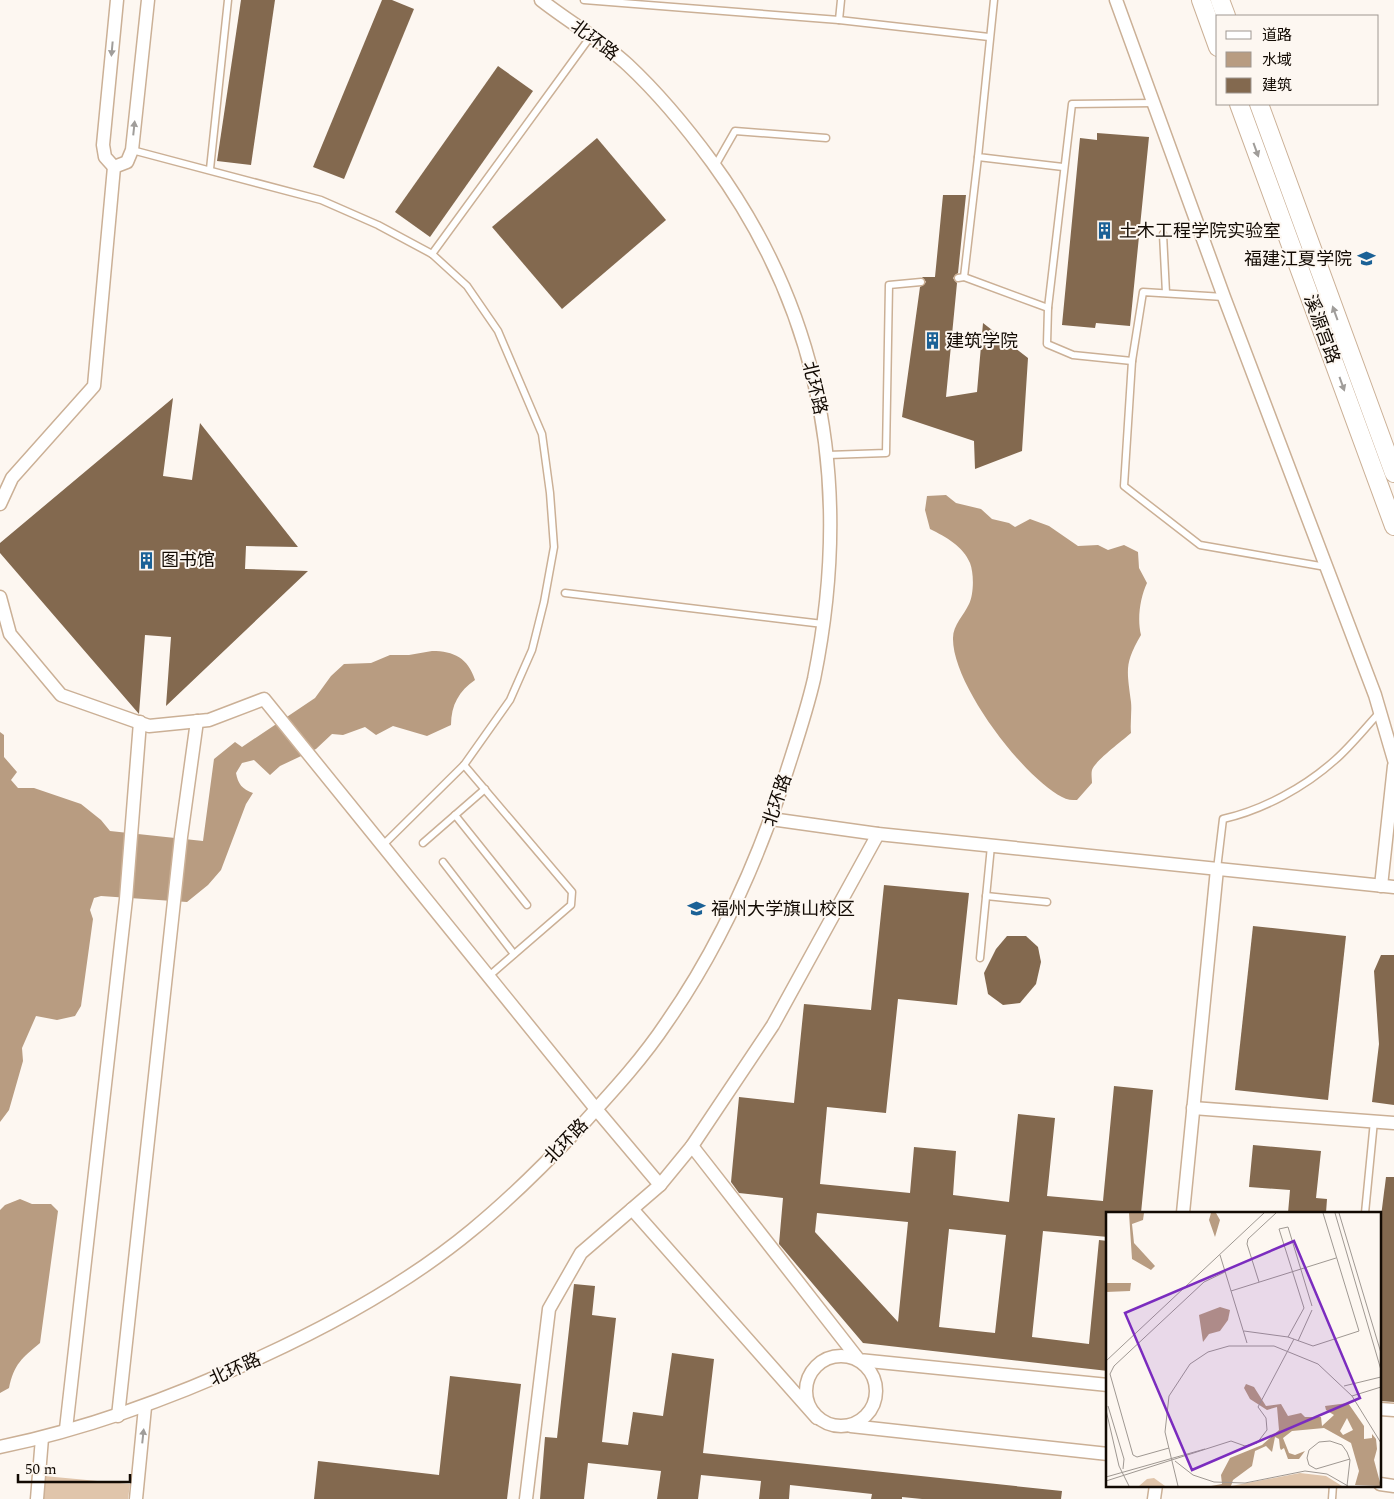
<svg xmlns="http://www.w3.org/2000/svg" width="1394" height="1499" viewBox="0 0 1394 1499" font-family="Spectral,'Noto Sans SC',serif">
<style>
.green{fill:#e0c5ab}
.water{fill:#b89c81}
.building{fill:#83694f;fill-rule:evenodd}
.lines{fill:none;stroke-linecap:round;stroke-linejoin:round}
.lane-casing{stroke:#cbb096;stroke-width:9}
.street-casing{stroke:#cbb096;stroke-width:15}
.secondary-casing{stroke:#cbb096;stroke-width:20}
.lane{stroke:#fff;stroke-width:6}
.street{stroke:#fff;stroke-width:12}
.secondary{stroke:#fff;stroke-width:18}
.oneway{fill:#a09d9a}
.labels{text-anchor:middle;stroke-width:4;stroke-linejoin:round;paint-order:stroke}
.street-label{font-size:18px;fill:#120a03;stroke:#fdf7f1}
.poi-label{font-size:18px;fill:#120a03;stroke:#fdf7f1;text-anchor:start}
.inset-road{fill:none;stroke:#9f9892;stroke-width:1}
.view{fill:#7b2cbf;fill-opacity:0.15;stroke:#7b2cbf;stroke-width:2.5}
.inset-edge{fill:none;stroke:#120a03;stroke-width:2.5}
</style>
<rect width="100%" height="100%" fill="#fdf7f1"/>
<polygon class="green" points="44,1476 130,1484 128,1499 42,1499"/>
<g class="water">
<path d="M 946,495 L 956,503 L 981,509 L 992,519 L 1009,523 L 1015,527 L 1030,519 L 1049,526 L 1078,546 L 1098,545 L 1108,550 L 1124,545 L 1138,552 L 1139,568 L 1147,583 C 1140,598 1137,619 1141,635 C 1124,664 1127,670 1131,702 C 1132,712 1130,723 1131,733 C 1122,741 1095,761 1092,770 C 1091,774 1092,779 1092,783 L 1077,800 C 1072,800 1067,800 1062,797 C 1023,777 952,684 953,638 C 953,625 964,615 969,604 C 974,594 974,573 970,563 C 963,546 946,537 930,529 L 925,510 L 927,496 Z"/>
<path d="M 432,651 C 454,651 468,658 475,680 C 459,691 451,705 451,725 L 427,736 L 393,726 L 376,735 L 365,727 L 343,735 L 332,734 L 316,749 L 280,766 L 270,775 L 254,760 L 242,763 L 236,773 C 238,784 242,789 253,793 L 246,804 L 221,870 L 208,885 L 187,902 L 101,896 L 94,898 L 90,910 L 93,919 L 81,1006 L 75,1016 L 57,1020 L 36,1016 L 22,1048 L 23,1061 L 9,1110 L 0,1122 L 0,732 L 4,735 L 4,757 L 17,772 L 11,780 L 18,788 L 34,788 L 81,804 L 101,820 L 110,831 L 203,841 L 214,759 L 235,742 L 242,747 L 315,698 L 331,676 L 344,664 L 371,663 L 390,655 L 409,655 Z"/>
<path d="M 20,1199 L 32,1204 L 51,1204 L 58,1211 L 40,1343 C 22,1358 14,1364 9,1388 L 0,1393 L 0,1210 L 5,1205 Z"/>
</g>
<g class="building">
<polygon points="241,0 275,0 251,165 217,161"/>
<polygon points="382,0 392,0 414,9 344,179 313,167"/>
<polygon points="498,66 533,91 430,237 395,212"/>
<polygon points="1097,133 1149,137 1130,326 1096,323 1095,328 1062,325 1080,138 1097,140"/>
<polygon points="597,138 666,220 562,309 492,227"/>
<polygon points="943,195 966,195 958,273 953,278 957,283 946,397 977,392 983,323 1028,358 1022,451 975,469 974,441 902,417 920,287 926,282 922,277 935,277"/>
<polygon points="173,398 163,476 192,480 200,423 298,547 246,546 245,569 308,571 166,706 171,637 145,635 139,714 0,553 0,543"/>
<path d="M 884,885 L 969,893 L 957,1005 L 898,999 L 886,1113 L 827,1107 L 820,1184 L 910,1193 L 914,1147 L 956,1151 L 953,1195 L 1009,1202 L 1018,1114 L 1055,1118 L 1047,1196 L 1103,1201 L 1114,1086 L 1153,1090 L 1141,1213 L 1108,1213 L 1108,1237 L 1043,1231 L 1032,1337 L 1089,1344 L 1099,1240 L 1108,1241 L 1108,1371 L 863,1343 L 779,1244 L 783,1198 L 739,1193 L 731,1182 L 739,1097 L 794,1103 L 804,1004 L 871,1010 ZM 817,1213 L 908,1222 L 898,1322 L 815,1232 ZM 949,1229 L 1006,1235 L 995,1333 L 939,1327 Z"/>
<polygon points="1253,926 1346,936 1328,1100 1235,1090"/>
<polygon points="1007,936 1026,936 1038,947 1041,962 1036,984 1020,1003 1003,1005 988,994 984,973 996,949"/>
<polygon points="1381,955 1394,955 1394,1105 1372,1102 1379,1044 1374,971"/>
<polygon points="1253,1145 1321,1151 1316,1198 1327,1199 1326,1213 1288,1213 1290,1190 1249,1187"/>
<polygon points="1386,1177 1394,1177 1394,1402 1380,1401 1380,1224"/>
<polygon points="574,1284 595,1286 592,1315 616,1318 602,1442 628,1445 633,1412 663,1416 672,1353 714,1359 703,1453 1062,1491 1061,1499 922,1499 902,1497 902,1499 871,1499 872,1494 790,1485 789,1499 759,1499 761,1481 701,1475 698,1499 657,1499 661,1471 588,1463 584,1499 540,1499 545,1437 557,1438"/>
<polygon points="450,1376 521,1384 507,1499 314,1499 318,1461 439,1475"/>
</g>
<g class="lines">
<defs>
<g id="lane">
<polyline points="584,0 839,20 989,37"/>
<polyline points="994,0 978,157 1063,167"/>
<polyline points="839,20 841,0"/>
<polyline points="1154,103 1072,104 1048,308 1047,344 1073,355 1132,361 1143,292 1224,297"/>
<polyline points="132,150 321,200 378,225 432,254 467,286 498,331 542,434 550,493 554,547 544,602 532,650 510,700 464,765 383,845"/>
<polyline points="715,166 735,131 826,138"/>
<polyline points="210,169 228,0"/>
<polyline points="1163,234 1166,293"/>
<polyline points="432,254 591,36"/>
<polyline points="964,277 1048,308"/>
<polyline points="958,278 964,277 978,157"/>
<polyline points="1132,361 1124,486 1200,545 1326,567"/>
<polyline points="828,455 886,453 889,285 921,282"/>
<polyline points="565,593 823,624"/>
<polyline points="464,765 572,892 571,905 489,976"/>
<polyline points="455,815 527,905"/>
<polyline points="423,843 485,789"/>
<polyline points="443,862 514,954"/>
<path d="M 1217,869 L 1223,819 C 1263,810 1305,787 1335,760 C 1351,746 1365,728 1380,712"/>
<polyline points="986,896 1047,902"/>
<polyline points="980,958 991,846"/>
<polyline points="1365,1213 1374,1121"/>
<polyline points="1332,1499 1333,1485"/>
</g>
<g id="street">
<polyline points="1116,0 1224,297 1375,695 1394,760"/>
<polyline points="114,167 127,162 132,150 148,0"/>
<polyline points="114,167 105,157 103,145 117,0"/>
<polyline points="0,504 12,478 94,386 114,167"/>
<polyline points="0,597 10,634 61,695 149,726 209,720 264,699 596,1109 660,1185"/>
<polyline points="771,819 878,834 1394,887"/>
<polyline points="1381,886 1394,766"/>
<polyline points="1193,1108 1394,1123"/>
<polyline points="692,1146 859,1360 1108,1385"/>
<polyline points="632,1209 817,1418"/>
<polyline points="1183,1213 1217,869"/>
<circle cx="841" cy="1391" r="35"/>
<polyline points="1380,1409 1394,1410"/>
<polyline points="118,1416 181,837 197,721"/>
<polyline points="851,1426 1108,1454"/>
<polyline points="66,1429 126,899 140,722"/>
<path d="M 0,1447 C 91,1428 177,1396 261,1357 C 335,1323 408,1283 472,1230 C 510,1199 545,1164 579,1128 C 610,1094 641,1061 667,1022 C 718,949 755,867 783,783 C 794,748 806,714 814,679 C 852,492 826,318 712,162 C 687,128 659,94 628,65 C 601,40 569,22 541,0"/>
<polyline points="1380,1484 1394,1486"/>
<polyline points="37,1499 42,1438"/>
<polyline points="136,1499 145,1407"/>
<polyline points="526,1499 549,1309 581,1253 660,1185 692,1146 773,1025 878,834"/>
<polyline points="1154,1499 1156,1485"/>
</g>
<g id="secondary">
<polyline points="1201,0 1218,47"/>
<polyline points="1220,0 1226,16"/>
<polyline points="1239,104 1394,526"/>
<polyline points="1259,104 1394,473"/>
</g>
</defs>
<use href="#lane" class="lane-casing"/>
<use href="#street" class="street-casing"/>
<use href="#secondary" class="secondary-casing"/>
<use href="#lane" class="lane"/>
<use href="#street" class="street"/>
<use href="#secondary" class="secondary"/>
</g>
<defs><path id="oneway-solid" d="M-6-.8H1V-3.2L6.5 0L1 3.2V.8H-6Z" transform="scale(1.25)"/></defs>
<g class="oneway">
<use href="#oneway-solid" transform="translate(112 49) rotate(95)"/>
<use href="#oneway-solid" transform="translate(134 128) rotate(-84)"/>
<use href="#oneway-solid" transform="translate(1256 150) rotate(70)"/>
<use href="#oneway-solid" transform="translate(1335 313) rotate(-110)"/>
<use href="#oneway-solid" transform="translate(1342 384) rotate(70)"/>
<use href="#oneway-solid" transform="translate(143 1436) rotate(-84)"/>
</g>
<defs>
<symbol id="building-bare" viewBox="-9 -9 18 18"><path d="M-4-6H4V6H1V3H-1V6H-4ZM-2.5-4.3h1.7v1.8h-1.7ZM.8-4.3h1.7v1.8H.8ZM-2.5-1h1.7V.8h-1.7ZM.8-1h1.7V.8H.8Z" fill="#1b6196" stroke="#fdf7f1" stroke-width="2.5" paint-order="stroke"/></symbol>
<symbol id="university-bare" viewBox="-9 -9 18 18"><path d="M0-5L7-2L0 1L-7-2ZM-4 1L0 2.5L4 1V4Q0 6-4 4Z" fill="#1b6196" stroke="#fdf7f1" stroke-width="2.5" paint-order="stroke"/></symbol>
</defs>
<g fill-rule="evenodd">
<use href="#building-bare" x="1092" y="218" width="25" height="25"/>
<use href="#university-bare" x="1354" y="246" width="25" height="25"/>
<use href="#building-bare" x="920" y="328" width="25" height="25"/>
<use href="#building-bare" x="134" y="548" width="25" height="25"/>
<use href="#university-bare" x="684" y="896" width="25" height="25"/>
</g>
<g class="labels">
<g class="street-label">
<text transform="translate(595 40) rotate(37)" y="6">北环路</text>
<text transform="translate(1322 329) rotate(70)" y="6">溪源宫路</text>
<text transform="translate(815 388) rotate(77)" y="6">北环路</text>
<text transform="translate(777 800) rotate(-71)" y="6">北环路</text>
<text transform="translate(566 1141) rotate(-46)" y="6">北环路</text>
<text transform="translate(235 1369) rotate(-24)" y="6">北环路</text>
</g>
<g class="poi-label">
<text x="1119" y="237">土木工程学院实验室</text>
<text x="1352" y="265" text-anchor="end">福建江夏学院</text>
<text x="946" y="347">建筑学院</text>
<text x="161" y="566">图书馆</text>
<text x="711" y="915">福州大学旗山校区</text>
</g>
</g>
<g transform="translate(1106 1212)">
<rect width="275" height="275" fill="#fdf7f1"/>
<path d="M 194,261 L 220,264 L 236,274 L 125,274 ZM 48,266 L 59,274 L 33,274 L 41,267 Z" fill="#e0c5ab"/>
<path d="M 23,1 L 38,1 L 37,8 L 26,12 L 28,31 L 49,54 L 45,58 L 26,47 ZM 105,1 L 110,1 L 114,8 L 109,25 L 103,8 ZM 0,71 L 25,71 L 24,79 L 0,80 ZM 114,95 L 124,98 L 122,108 L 114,119 L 103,122 L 97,130 L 93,103 ZM 140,172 L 148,175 L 160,194 L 175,192 L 182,204 L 195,201 L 199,205 L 215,205 L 216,214 L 228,203 L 220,198 L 219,194 L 242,191 L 258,214 L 258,227 L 266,226 L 266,222 L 270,227 L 271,237 L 268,248 L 275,274 L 249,273 L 253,259 L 245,231 L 218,216 L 186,219 L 177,226 L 183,241 L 189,243 L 199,239 L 193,247 L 182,247 L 178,236 L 175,238 L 174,236 L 173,227 L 169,225 L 166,240 L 160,234 L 149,239 L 146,254 L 127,268 L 125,274 L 105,274 L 116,272 L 115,263 L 124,246 L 156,233 L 173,218 L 171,195 L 161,198 L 144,187 L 138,176 ZM 241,206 L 247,218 L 237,223 L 234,219 Z" fill="#b89c81" fill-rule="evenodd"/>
<path class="inset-road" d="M 229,1 L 275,158M 233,1 L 275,141M 114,43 L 141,131M 153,70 L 141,32 L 142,27 L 170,1M 125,79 L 230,46M 138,119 L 182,125 L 207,134 L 253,119 L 217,1M 182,125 L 198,96 L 173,17 L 182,15 L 206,94M 192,129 L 206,98M 0,149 L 158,1M 238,174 L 275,165M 246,184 L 275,175M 2,194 L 18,247 L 17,257M 0,198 L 13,254 L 23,274M 63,236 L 31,245 L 27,243 L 4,162 L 8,154 L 98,70 L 119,60M 69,249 L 87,263 L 108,270 L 139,271 L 199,259 L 221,262 L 242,274M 0,265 L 99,237M 0,269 L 125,229 L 139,234 L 151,231 L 161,218 L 160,206 L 152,195 L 188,127M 72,274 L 59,220 L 63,184 L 84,152 L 102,140 L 123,134 L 168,134 L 212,152 L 246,184 L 275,231M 241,274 L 244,248 L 241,240 L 236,233 L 224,229 L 213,230 L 203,238 L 201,246 L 203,253 L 210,257 L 244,247"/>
<path class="view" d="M 188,29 L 254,186 L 86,258 L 19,101 Z"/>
<rect width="275" height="275" class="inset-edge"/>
</g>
<rect x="1216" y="15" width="162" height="90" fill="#fdf7f1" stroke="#9f9892"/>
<rect x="1226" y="31" width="25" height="8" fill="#ffffff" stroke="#9f9892"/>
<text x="1262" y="40" font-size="15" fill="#120a03">道路</text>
<rect x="1226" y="52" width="25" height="15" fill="#b89c81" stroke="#9f9892"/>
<text x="1262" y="65" font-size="15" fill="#120a03">水域</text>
<rect x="1226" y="78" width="25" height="15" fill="#83694f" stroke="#9f9892"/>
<text x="1262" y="90" font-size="15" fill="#120a03">建筑</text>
<path d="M18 1474v8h112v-8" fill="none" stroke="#120a03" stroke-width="2.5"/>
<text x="25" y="1474" font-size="15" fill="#120a03" stroke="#fdf7f1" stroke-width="4" paint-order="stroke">50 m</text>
</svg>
